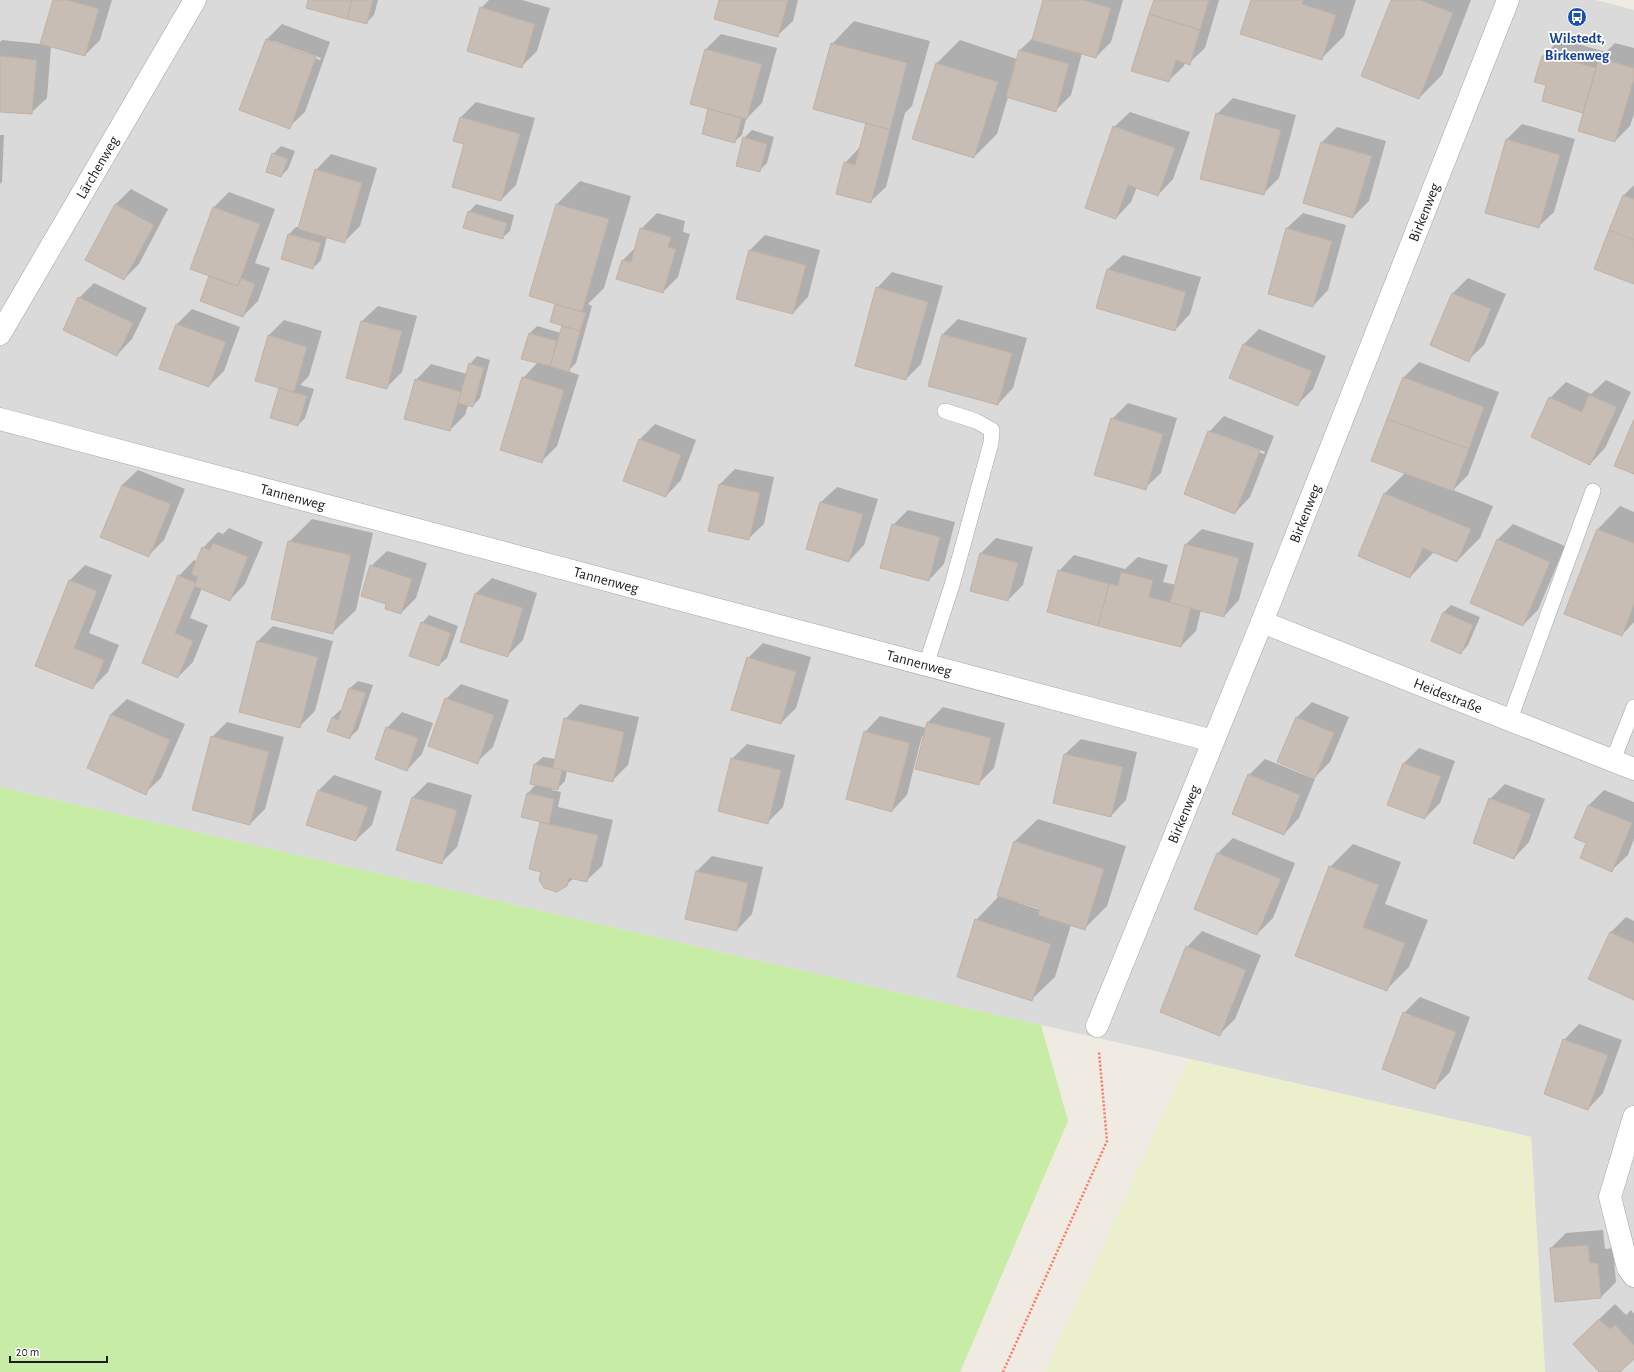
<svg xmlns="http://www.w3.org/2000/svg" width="1634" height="1372" viewBox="0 0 1634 1372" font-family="'Alegreya Sans',sans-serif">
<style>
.residential{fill:#dbdada}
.farmland{fill:#ecefcc}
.grass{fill:#c7eca5}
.shadow{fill:#0003;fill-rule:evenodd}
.building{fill:#c7bdb5;stroke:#c1b1a4}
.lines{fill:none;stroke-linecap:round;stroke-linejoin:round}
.lane-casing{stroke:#a4a4a4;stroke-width:16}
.street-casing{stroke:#a4a4a4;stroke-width:23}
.path{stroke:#ff7563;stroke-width:2.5;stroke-dasharray:2 2;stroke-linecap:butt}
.lane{stroke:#fff;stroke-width:15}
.street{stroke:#fff;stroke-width:22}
.labels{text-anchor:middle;stroke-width:3.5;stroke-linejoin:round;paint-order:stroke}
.transit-label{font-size:15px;font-weight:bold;fill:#164399;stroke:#fff}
.street-label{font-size:15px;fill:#1d1d1d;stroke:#fff}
</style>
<rect width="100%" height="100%" fill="#efebe2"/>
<polygon class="residential" points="0,0 1596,0 1634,10 1634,1372 1545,1372 1531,1137 0,787"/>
<polygon class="farmland" points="1189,1059 1531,1137 1545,1372 1045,1372"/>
<polygon class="grass" points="0,787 1041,1025 1068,1121 960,1372 0,1372"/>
<g class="shadow">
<polygon points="54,0 112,0 100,40 85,55 51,46 47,98 31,113 0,111 0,42 2,40 41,44"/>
<polygon points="309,0 378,0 374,15 367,22"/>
<polygon points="489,0 522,0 550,8 537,51 522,66 481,8"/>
<polygon points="720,0 798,0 793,21 777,36"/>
<polygon points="1044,0 1123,0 1111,42 1096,57 1082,53 1071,95 1055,111 1008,97 997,134 974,157 914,138 937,63 960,40 1017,59 1020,50 1035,36"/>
<polygon points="1155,0 1219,0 1205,48 1189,63 1185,62 1184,66 1168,81"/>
<polygon points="1252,0 1356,0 1344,36 1321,59"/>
<polygon points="1392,0 1471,0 1442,75 1419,98"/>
<polygon points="854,21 930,41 912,106 905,113 886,187 870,202 845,163 860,147 867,123 832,44"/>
<path d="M 282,24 L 330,42 L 305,112 L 289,127 L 267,39 ZM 274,41 L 321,58 L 320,60 L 274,43 Z"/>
<polygon points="721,34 777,48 762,103 746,119 742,135 734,142 709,110 711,108 691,103 706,49"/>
<polygon points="1558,41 1568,44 1571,42 1606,52 1615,43 1634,48 1634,114 1630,126 1615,141 1584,113 1543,101 1548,85 1535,81 1543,56"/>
<polygon points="1233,98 1296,115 1279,178 1263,194 1217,114"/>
<polygon points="476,102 535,118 516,185 501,200 465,144 461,117"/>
<polygon points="1130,112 1190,132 1173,179 1158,195 1137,187 1131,202 1116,218 1114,127"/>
<polygon points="1522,124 1575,139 1554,212 1538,227 1507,139"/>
<polygon points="1337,127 1386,141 1369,201 1353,217 1304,202 1322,142"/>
<polygon points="752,130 774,137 767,163 759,171 744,138"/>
<polygon points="0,135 4,135 2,182 0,184"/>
<polygon points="281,146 295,151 288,169 281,176 273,154"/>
<polygon points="331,154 377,168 360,226 344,242 327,237 321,260 313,268 282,258 289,234 296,227 299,227 316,170"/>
<polygon points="580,181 631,196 604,288 588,304 592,306 576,363 568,371 579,375 557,446 541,462 523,378 538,362 522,358 530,333 537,326 561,333 563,325 551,321 556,303 530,296 557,204"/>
<polygon points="1634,185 1634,283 1624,195"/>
<polygon points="131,189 168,209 139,264 124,279 86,259 116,204"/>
<polygon points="229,192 275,209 255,263 270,268 258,301 243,316 201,301 211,275 214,207"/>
<polygon points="476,204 514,215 510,231 502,238 469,212"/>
<polygon points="657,213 685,221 683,232 690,234 678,277 663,292 618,279 623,260 636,247 641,229"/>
<polygon points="1303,213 1346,225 1328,290 1313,306 1287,228"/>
<polygon points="765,235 820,250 808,297 793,313 750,250"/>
<polygon points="1123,255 1201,277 1190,314 1175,330 1107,270"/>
<polygon points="892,272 943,286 921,364 906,379 877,288"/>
<polygon points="1468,278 1506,294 1484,345 1468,360 1431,344 1453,293"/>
<polygon points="94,283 147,308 132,339 117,355 79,298"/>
<polygon points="378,306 417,316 402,372 386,388 347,377 362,321"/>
<polygon points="192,309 240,327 224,371 209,386 177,324"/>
<polygon points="958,319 1027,338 1013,388 998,404 929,385 943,334"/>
<polygon points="284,320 322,331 309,376 300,385 314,389 305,418 298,425 279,389 269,335"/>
<polygon points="1259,329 1326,356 1313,389 1298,404 1244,344"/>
<polygon points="477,356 490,360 480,398 473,406 468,405 465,415 450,430 416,380 431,364 467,374 470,364"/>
<polygon points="1419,362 1499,392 1468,475 1453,490 1493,506 1480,538 1457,561 1434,552 1410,577 1385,493 1406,472 1404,377"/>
<polygon points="1606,380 1631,392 1605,448 1590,464 1550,398 1566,382 1591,394"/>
<polygon points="1128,403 1177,418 1161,473 1145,488 1112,419"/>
<path d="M 1224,416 L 1274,436 L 1250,497 L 1235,513 L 1209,432 ZM 1215,433 L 1265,452 L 1264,454 L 1215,435 Z"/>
<polygon points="655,424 696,440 681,480 666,496 639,440"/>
<polygon points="735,469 774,477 764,524 748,539 709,530 720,484"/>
<polygon points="138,470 185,489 164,540 149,555 122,485"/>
<polygon points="837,487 878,499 864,545 849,561 808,549 821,502"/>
<polygon points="1620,506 1634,512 1634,622 1622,635 1598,529"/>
<polygon points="908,510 955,522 944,564 929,580 893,525"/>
<polygon points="312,519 373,533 356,610 333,632 289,542"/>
<polygon points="1513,524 1565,546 1538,610 1523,625 1498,539"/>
<polygon points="229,528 263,542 245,584 230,600 202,588 190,618 208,625 193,662 178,677 143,663 179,576 194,560 197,562 203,548 218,532 223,534"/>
<polygon points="1202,529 1254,543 1239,600 1224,616 1201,610 1196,631 1181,646 1059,571 1074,555 1125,569 1138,557 1168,565 1163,582 1176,585 1186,544"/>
<polygon points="996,538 1033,547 1023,585 1008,600 981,553"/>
<polygon points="387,551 427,563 416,598 401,613 388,604 371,566"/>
<polygon points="85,565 112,575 89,633 119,645 108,672 92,688 37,666 70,580"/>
<polygon points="492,578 537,593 523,640 507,656 461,641 476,593"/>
<polygon points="1451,605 1480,617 1468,645 1461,653 1444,612"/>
<polygon points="429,615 458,626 447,658 439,665 422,623"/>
<polygon points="273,626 333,641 315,711 299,727 240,711 258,641"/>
<polygon points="763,643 811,657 796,708 781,723 748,658"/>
<polygon points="358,681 373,685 358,730 350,737 332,718 340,710 342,711 350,688"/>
<polygon points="461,684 509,700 493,747 477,762 446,699"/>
<polygon points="127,699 185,724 161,778 145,793 88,768 111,714"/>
<polygon points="1312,702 1349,717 1330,762 1315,777 1278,762 1297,717"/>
<polygon points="580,704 639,717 628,765 612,781 567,770 565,781 557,789 552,788 552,790 561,792 558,807 613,820 602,866 586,881 574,878 566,885 543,871 530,868 541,821 522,816 528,793 536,784 531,783 535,764 543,757 556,759 565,719"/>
<polygon points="943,707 1005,723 994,768 978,784 922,736 907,795 892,811 865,732 880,716 926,728 928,722"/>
<polygon points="402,712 433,723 422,754 407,770 387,728"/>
<polygon points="227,722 284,737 265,809 250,824 212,737"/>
<polygon points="1081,739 1137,752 1126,800 1111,816 1065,754"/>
<polygon points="747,744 795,755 783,807 767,823 732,759"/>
<polygon points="1419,748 1455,761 1440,803 1425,818 1404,763"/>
<polygon points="1265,759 1315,779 1299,818 1284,834 1249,775"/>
<polygon points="334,775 382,791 372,825 356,840 318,791"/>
<polygon points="428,782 472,795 457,847 441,863 413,797"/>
<polygon points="1505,784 1545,799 1529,842 1514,858 1490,799"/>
<polygon points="1604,790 1634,802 1634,839 1628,855 1612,870 1587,842 1576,838 1589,805"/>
<path d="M 1038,819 L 1126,846 L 1107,906 L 1084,929 L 1071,925 L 1055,977 L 1032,999 L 976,920 L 1000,895 L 1015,841 ZM 1007,898 L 1042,908 L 1041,910 L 1007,899 Z"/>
<polygon points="1233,838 1295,863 1273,918 1257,934 1195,908 1218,853"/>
<polygon points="1353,844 1401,862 1385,904 1428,920 1409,967 1386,990 1330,867"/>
<polygon points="712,856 763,867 752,914 737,930 697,871"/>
<polygon points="1626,917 1634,921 1634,999 1611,932"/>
<polygon points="1202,931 1261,955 1235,1019 1220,1034 1187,947"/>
<polygon points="1420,997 1470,1017 1450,1072 1434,1088 1404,1013"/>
<polygon points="1579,1024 1622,1040 1603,1093 1588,1109 1564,1040"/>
<polygon points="1603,1230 1605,1249 1613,1248 1616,1282 1601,1297 1555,1301 1551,1248 1566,1233"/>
<polygon points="1615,1304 1626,1315 1631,1310 1634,1314 1634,1358 1619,1372 1600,1372 1589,1329"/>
</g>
<g class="building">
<polygon points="53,0 68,0 99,9 85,56 40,44"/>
<polygon points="308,0 352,0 347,19 306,8"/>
<polygon points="352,0 373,0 367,24 347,19"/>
<polygon points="719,0 788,0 778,37 714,19"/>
<polygon points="1043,0 1083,0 1111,8 1096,58 1032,40"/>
<polygon points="1154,0 1209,0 1200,30 1149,14"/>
<polygon points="1251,0 1304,0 1302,4 1336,15 1322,60 1240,34"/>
<polygon points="1391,0 1420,0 1453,13 1419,99 1361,76"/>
<polygon points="480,7 535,24 522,68 467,51"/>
<polygon points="1149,14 1200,30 1190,65 1176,60 1169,82 1131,71"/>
<polygon points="266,39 316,57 290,129 239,110"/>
<polygon points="831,43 907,63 890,130 813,109"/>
<polygon points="705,49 762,64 747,119 690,104"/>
<polygon points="1019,50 1069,64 1056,112 1006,97"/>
<polygon points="0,56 37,60 32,114 0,112"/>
<polygon points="1542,56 1554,59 1554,56 1596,68 1583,113 1542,101 1546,85 1534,82"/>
<polygon points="1599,58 1634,68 1634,79 1615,142 1578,131"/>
<polygon points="936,63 998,82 974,158 912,139"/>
<polygon points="708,109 742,118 735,143 702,134"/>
<polygon points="1216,113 1281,130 1264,195 1200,179"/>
<polygon points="460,117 520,134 501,201 452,187 464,144 453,141"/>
<polygon points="866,123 890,130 871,203 836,194 844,162 855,165"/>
<polygon points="1113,126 1175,148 1158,196 1128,185 1116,219 1085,208"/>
<polygon points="743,137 767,144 760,172 736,166"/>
<polygon points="1506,139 1560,155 1539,228 1485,213"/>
<polygon points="1321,142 1372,156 1353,218 1303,203"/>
<polygon points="272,153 288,159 281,177 266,172"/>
<polygon points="315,169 362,183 345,243 298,229"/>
<polygon points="1623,195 1634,199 1634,240 1609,230"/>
<polygon points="115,204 154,225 124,280 85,260"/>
<polygon points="556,204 609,219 582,312 529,296"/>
<polygon points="213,207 260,224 238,286 190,269"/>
<polygon points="468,211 507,223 503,239 463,228"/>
<polygon points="640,228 671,237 668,247 676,249 663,293 616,279 622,260 631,262"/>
<polygon points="1286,228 1332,241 1313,307 1268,294"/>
<polygon points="1609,230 1634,240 1634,284 1594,269"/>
<polygon points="288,234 321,243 313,269 281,259"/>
<polygon points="749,250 806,265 793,314 736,299"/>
<polygon points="1107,269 1186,292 1175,331 1096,308"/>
<polygon points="209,276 238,286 241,278 255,284 243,317 200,301"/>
<polygon points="876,287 928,302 906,380 855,366"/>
<polygon points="1452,293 1491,309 1469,362 1430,345"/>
<polygon points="78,297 133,323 117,356 63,330"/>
<polygon points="555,304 586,313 580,331 550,322"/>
<polygon points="361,321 402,331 387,389 346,378"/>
<polygon points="176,324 226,342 209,387 159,369"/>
<polygon points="562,326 580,331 569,372 550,366"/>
<polygon points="529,333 557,341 550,366 521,359"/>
<polygon points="942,334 1012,353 998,405 928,386"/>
<polygon points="268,335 307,347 294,392 255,381"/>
<polygon points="1243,344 1312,371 1298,406 1229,378"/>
<polygon points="469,363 484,368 473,407 458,403"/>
<polygon points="522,377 564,390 542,463 500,450"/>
<polygon points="1403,377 1484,407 1469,449 1387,419"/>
<polygon points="415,379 461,392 450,431 404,419"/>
<polygon points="279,388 307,396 298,426 270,418"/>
<polygon points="1589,395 1617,407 1590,465 1531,437 1549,397 1582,412"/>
<polygon points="1111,418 1163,434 1146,490 1094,475"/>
<polygon points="1387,419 1469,449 1453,491 1371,461"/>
<polygon points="1634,419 1634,474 1614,466"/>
<polygon points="1208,431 1260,451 1235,514 1184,494"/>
<polygon points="639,439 681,455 666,497 623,481"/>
<polygon points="719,484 760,493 749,540 708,531"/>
<polygon points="122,485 171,504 149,557 100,537"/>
<polygon points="1384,493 1471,529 1457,562 1423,548 1410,578 1358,556"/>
<polygon points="820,502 863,514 849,562 806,549"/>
<polygon points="892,524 940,537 929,581 880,568"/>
<polygon points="1597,529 1634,543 1634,604 1622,636 1564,614"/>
<polygon points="1497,539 1550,562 1523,626 1470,603"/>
<polygon points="288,541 351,555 333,634 271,619"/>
<polygon points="213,543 248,557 230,601 194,586 198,577 191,574 202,547 210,550"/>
<polygon points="1185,544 1239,558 1224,617 1170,603"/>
<polygon points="980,553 1018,563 1008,601 970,591"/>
<polygon points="370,565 412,579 401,614 385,609 386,604 361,596"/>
<polygon points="1058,570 1109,584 1098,626 1047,612"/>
<polygon points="1121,572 1153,580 1149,597 1191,608 1181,647 1098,626 1109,584 1118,586"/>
<polygon points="178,575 196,583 175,633 193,641 178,678 142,663"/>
<polygon points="69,580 97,591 74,648 104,660 93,689 35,666"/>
<polygon points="475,593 523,608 508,657 460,642"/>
<polygon points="1443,612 1473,625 1461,654 1431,641"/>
<polygon points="421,622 451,633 439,666 409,656"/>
<polygon points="257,641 318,657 300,728 239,712"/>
<polygon points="747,657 796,672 781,724 731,710"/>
<polygon points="349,688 366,693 350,739 327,731 332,717 338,720"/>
<polygon points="445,698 494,715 478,764 428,746"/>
<polygon points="111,714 170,740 146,795 87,768"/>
<polygon points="1296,717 1334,733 1315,778 1277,762"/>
<polygon points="564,718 624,732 613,782 553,768"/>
<polygon points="927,722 991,738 979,785 915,769"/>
<polygon points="386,727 418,738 407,771 375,759"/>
<polygon points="864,731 910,743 892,812 846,799"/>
<polygon points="211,736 269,752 250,825 192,810"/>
<polygon points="1064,754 1123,767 1111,817 1053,803"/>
<polygon points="731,758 781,770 768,824 718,811"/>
<polygon points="1403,763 1441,776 1425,819 1387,805"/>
<polygon points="534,764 562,770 558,790 530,784"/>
<polygon points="1248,774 1300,795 1284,835 1232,814"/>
<polygon points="318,790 368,807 356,841 306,825"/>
<polygon points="527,793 554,799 549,824 521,817"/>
<polygon points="412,797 457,810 442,864 396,850"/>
<polygon points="1489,798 1531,814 1514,859 1473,843"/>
<polygon points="1588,805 1632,823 1612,872 1580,858 1586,843 1574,838"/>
<polygon points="540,822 598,835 587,882 569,878 567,886 557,892 544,888 539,880 541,872 529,869"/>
<polygon points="1014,841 1104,869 1085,930 1038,915 1040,908 997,896"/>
<polygon points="1217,853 1281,879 1257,935 1194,909"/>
<polygon points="1329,866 1379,885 1363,927 1405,943 1387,991 1295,956"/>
<polygon points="696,871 748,883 737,931 685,919"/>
<polygon points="975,919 1051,944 1032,1001 957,977"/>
<polygon points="1610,932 1634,943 1634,1000 1588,979"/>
<polygon points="1186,946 1246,970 1220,1036 1160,1012"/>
<polygon points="1403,1012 1456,1032 1435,1089 1382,1069"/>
<polygon points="1563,1039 1608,1055 1588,1110 1544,1094"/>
<polygon points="1588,1245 1590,1263 1598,1263 1601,1298 1555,1302 1550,1248"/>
<polygon points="1599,1319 1610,1329 1615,1325 1634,1345 1634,1359 1620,1372 1599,1372 1573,1344"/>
</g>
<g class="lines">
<defs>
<g id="lane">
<polyline points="926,665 952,585 991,443 992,430 976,421 945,411"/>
<polyline points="1510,719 1593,491"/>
<polyline points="1613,760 1634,707"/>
</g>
<g id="street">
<path id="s1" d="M 0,334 L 195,0"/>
<path id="s2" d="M 0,419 L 1213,741"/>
<path id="s3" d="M 1262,622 L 1634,769"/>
<path id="s4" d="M 1097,1026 L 1262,622 L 1508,0"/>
<polyline points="1634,1117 1610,1197 1628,1268 1634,1276"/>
</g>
</defs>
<use href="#lane" class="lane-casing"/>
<use href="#street" class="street-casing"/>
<polyline class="path" points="1003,1372 1107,1141 1099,1052"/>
<use href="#lane" class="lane"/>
<use href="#street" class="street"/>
</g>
<defs>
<symbol id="bus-disc" viewBox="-11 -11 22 22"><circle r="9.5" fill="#1a4fb4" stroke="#fff"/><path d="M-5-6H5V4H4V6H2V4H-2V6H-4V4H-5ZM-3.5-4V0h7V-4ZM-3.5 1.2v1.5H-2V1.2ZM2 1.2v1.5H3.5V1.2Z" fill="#fff"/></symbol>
</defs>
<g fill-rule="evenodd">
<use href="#bus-disc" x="1566" y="6" width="22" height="22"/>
</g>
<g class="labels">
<g class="transit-label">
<text x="1577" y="43">Wilstedt,<tspan x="1577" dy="17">Birkenweg</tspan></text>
</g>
<g class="street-label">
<text dy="5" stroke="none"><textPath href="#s1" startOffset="193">Lärchenweg</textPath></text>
<text dy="5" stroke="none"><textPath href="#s4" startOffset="877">Birkenweg</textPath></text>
<text dy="5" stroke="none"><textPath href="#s2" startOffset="303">Tannenweg</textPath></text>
<text dy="5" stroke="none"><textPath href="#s4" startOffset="553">Birkenweg</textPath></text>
<text dy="5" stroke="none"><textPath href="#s2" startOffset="627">Tannenweg</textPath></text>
<text dy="5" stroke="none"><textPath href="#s2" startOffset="951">Tannenweg</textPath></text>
<text dy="5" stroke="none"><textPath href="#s3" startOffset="200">Heidestraße</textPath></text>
<text dy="5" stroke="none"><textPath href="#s4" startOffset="229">Birkenweg</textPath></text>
</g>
</g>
<path d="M10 1356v6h97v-6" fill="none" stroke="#1d1d1d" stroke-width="2"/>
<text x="16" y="1356" font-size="12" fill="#1d1d1d" stroke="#ffffff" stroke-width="3" paint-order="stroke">20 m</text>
</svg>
